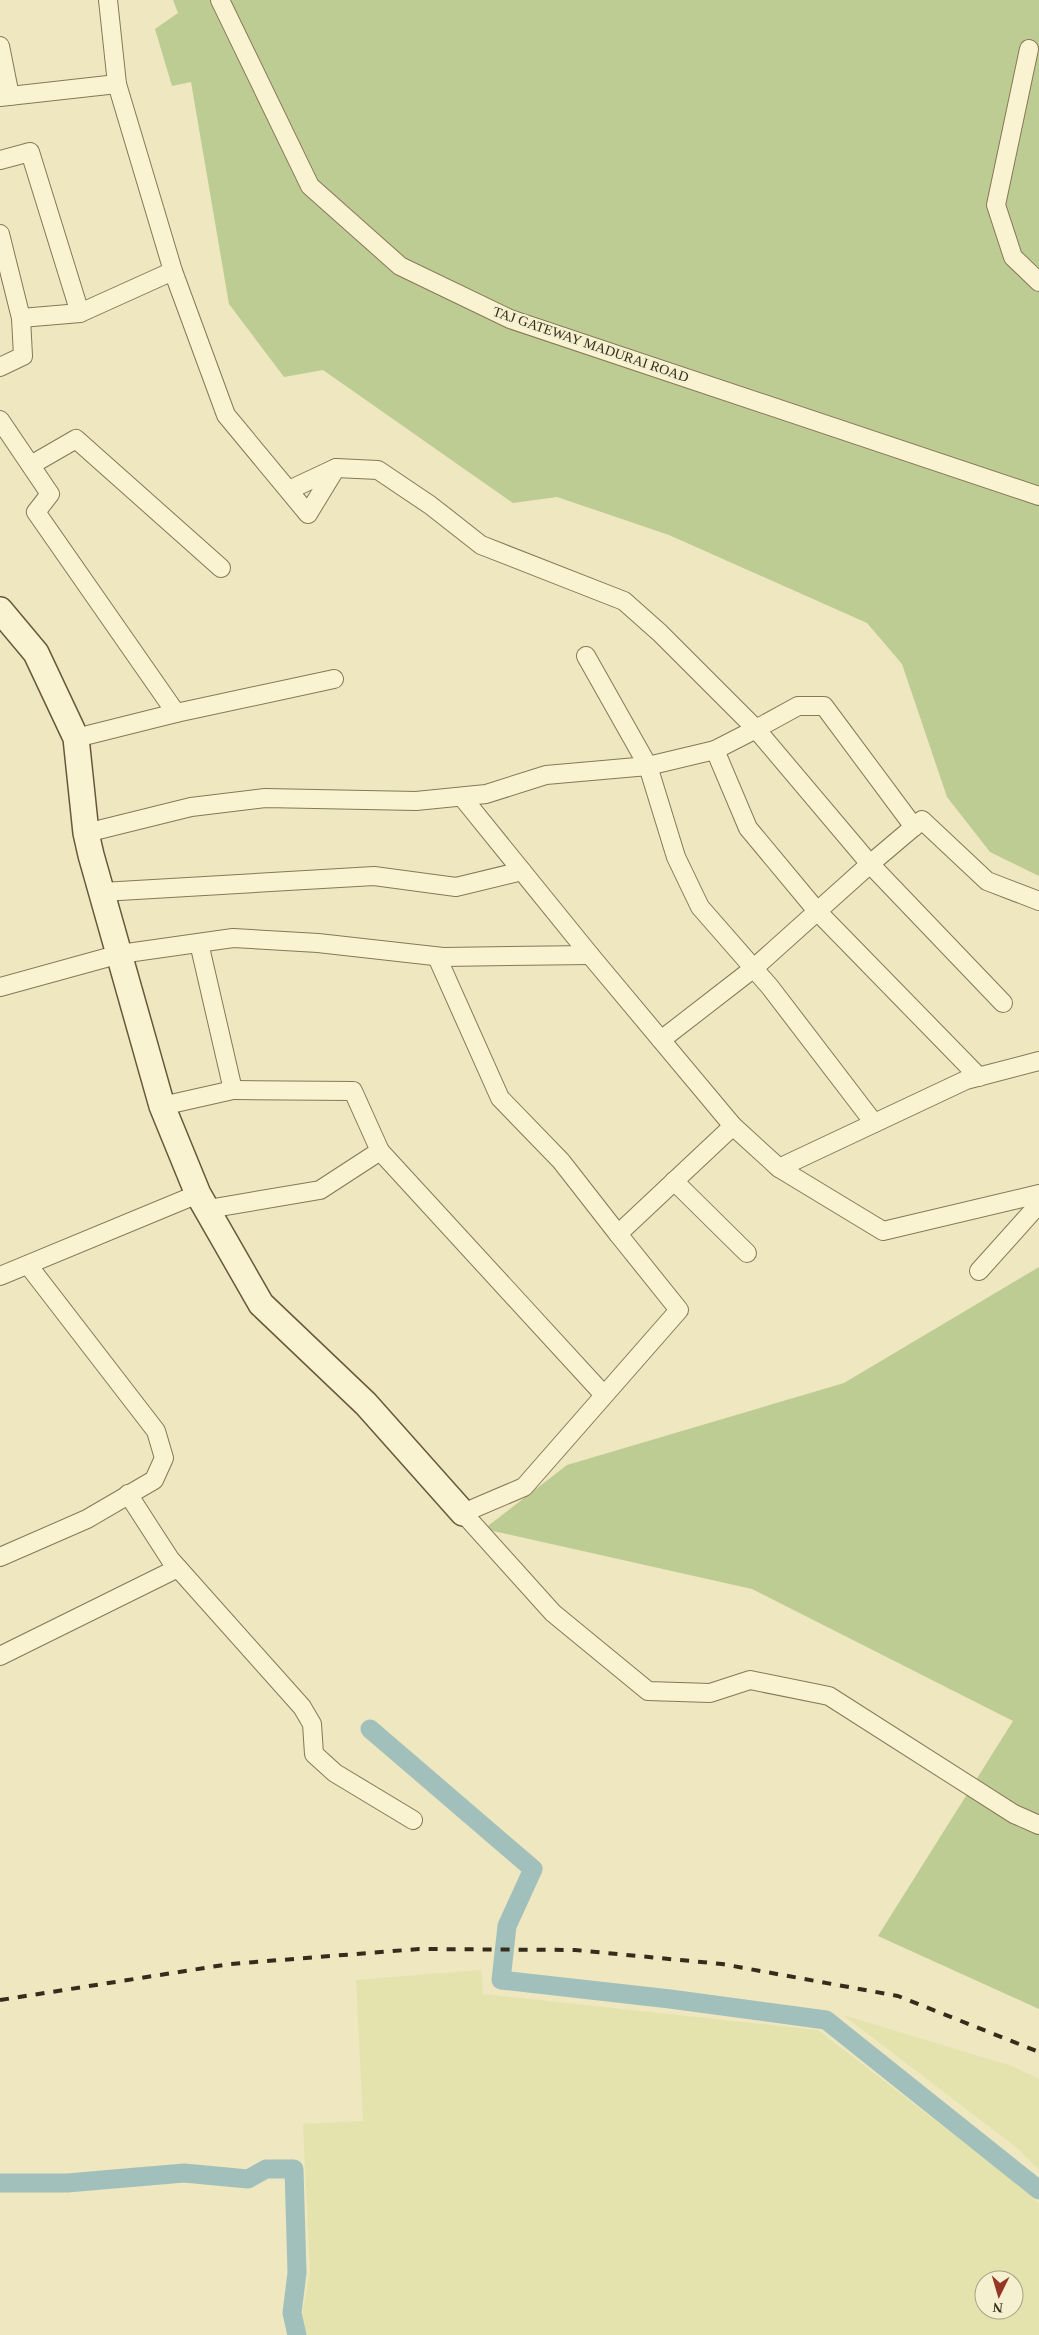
<svg xmlns="http://www.w3.org/2000/svg" width="1039" height="2335" viewBox="0 0 1039 2335" font-family="Georgia,serif">
<style>
.farmland{fill:#e4e3ad;fill-rule:evenodd}
.green{fill:#bdcc93}
.lines{fill:none;stroke-linecap:round;stroke-linejoin:round}
.canal{stroke:#a2c0bb;stroke-width:19}
.street-casing{stroke:#877757;stroke-width:20}
.secondary-casing{stroke:#68583b;stroke-width:28}
.street{stroke:#f9f3d2;stroke-width:18}
.secondary{stroke:#f9f3d2;stroke-width:25}
.rail{stroke:#362c1c;stroke-width:4;stroke-dasharray:9 9;stroke-linecap:butt}
.labels{text-anchor:middle;stroke-width:4.5;stroke-linejoin:round;paint-order:stroke}
.street-label{font-size:14px;fill:#362c1c;stroke:#f5f0cf}
</style>
<rect width="100%" height="100%" fill="#eee7bf"/>
<g class="farmland">
<path d="M 481,1970 L 483,1994 L 818,2030 L 1027,2191 L 1039,2204 L 1039,2335 L 307,2335 L 302,2315 L 310,2271 L 303,2124 L 363,2121 L 356,1980 ZM 984,2280 L 1014,2280 L 1014,2310 L 984,2310 Z"/>
<polygon points="843,2015 1012,2066 1039,2079 1039,2170 1016,2147"/>
</g>
<g class="green">
<polygon points="173,0 1039,0 1039,876 990,852 947,797 902,664 867,623 669,535 557,497 513,503 323,370 284,377 229,304 191,82 172,86 155,29 178,13"/>
<polygon points="1039,1267 1039,2009 878,1936 1013,1721 752,1589 484,1529 567,1465 844,1383"/>
</g>
<g class="lines">
<g class="canal">
<polyline points="370,1729 533,1869 507,1926 501,1980 670,1999 826,2020 1039,2190"/>
<polyline points="0,2183 67,2183 184,2173 248,2179 266,2169 294,2169 297,2273 292,2313 297,2335"/>
</g>
<defs>
<g id="street">
<polyline points="108,0 117,84 173,271 226,415 308,514 336,468"/>
<polyline points="220,0 310,186 400,266 510,319 1039,496"/>
<polyline points="0,46 10,96"/>
<polyline points="1029,49 996,205 1013,257 1039,282"/>
<polyline points="0,97 117,84"/>
<polyline points="0,160 30,152 80,313"/>
<polyline points="0,234 21,318 23,356 0,367"/>
<polyline points="21,318 80,313 173,271"/>
<polyline points="0,420 50,494 36,512 176,713 76,738"/>
<polyline points="31,465 76,439 221,568"/>
<polyline points="289,490 336,468 378,470 430,505 481,545 624,601 660,633 756,729 798,706 824,706 914,827"/>
<polyline points="586,656 648,766 676,857 700,907 770,987 874,1123"/>
<polyline points="176,713 334,679"/>
<polyline points="715,750 748,828 817,911 979,1077"/>
<polyline points="462,797 590,955 733,1126"/>
<polyline points="86,833 191,807 265,798 416,801 486,794 546,775 648,766 715,750 756,729 870,864 922,820 987,881 1039,901"/>
<polyline points="102,892 374,876 456,887 522,871"/>
<polyline points="437,957 500,1098 561,1161 618,1234"/>
<polyline points="0,987 120,954 233,938 318,943 443,957 590,955"/>
<polyline points="661,1040 754,968 870,864 1003,1003"/>
<polyline points="1039,1061 966,1080 779,1168 733,1126 618,1234 679,1310 524,1487 463,1513 553,1613 648,1691 710,1693 750,1680 829,1696 1014,1814 1039,1825"/>
<polyline points="162,1106 233,1090 199,943"/>
<polyline points="380,1151 604,1395"/>
<polyline points="779,1168 883,1231 1039,1194"/>
<polyline points="674,1181 747,1253"/>
<polyline points="208,1209 320,1190 380,1151 353,1091 233,1090"/>
<polyline points="979,1271 1039,1204"/>
<polyline points="0,1276 198,1194"/>
<polyline points="128,1494 170,1559 302,1707 312,1724 314,1754 335,1773 413,1820"/>
<polyline points="0,1557 87,1519 154,1480 164,1458 156,1431 28,1265"/>
<polyline points="0,1656 178,1568"/>
</g>
<polyline id="secondary" points="0,610 36,653 76,738 86,833 91,855 162,1106 198,1194 261,1304 366,1404 463,1513"/>
</defs>
<use href="#street" class="street-casing"/>
<use href="#secondary" class="secondary-casing"/>
<use href="#street" class="street"/>
<use href="#secondary" class="secondary"/>
<polyline class="rail" points="0,2000 230,1964 419,1949 575,1950 722,1964 898,1996 1039,2052"/>
</g>
<g class="labels">
<g class="street-label">
<text transform="translate(591 344) rotate(19)" y="5">TAJ GATEWAY MADURAI ROAD</text>
</g>
</g>
<g transform="translate(999 2295) rotate(185)"><circle r="24" fill="#f5f0cf" stroke="#a9a287"/>
<path d="M0-4L9 19L0 12L-9 19Z" fill="#963627"/>
<text y="-8" font-size="14" font-weight="bold" text-anchor="middle" fill="#362c1c">N</text>
</g>
</svg>
